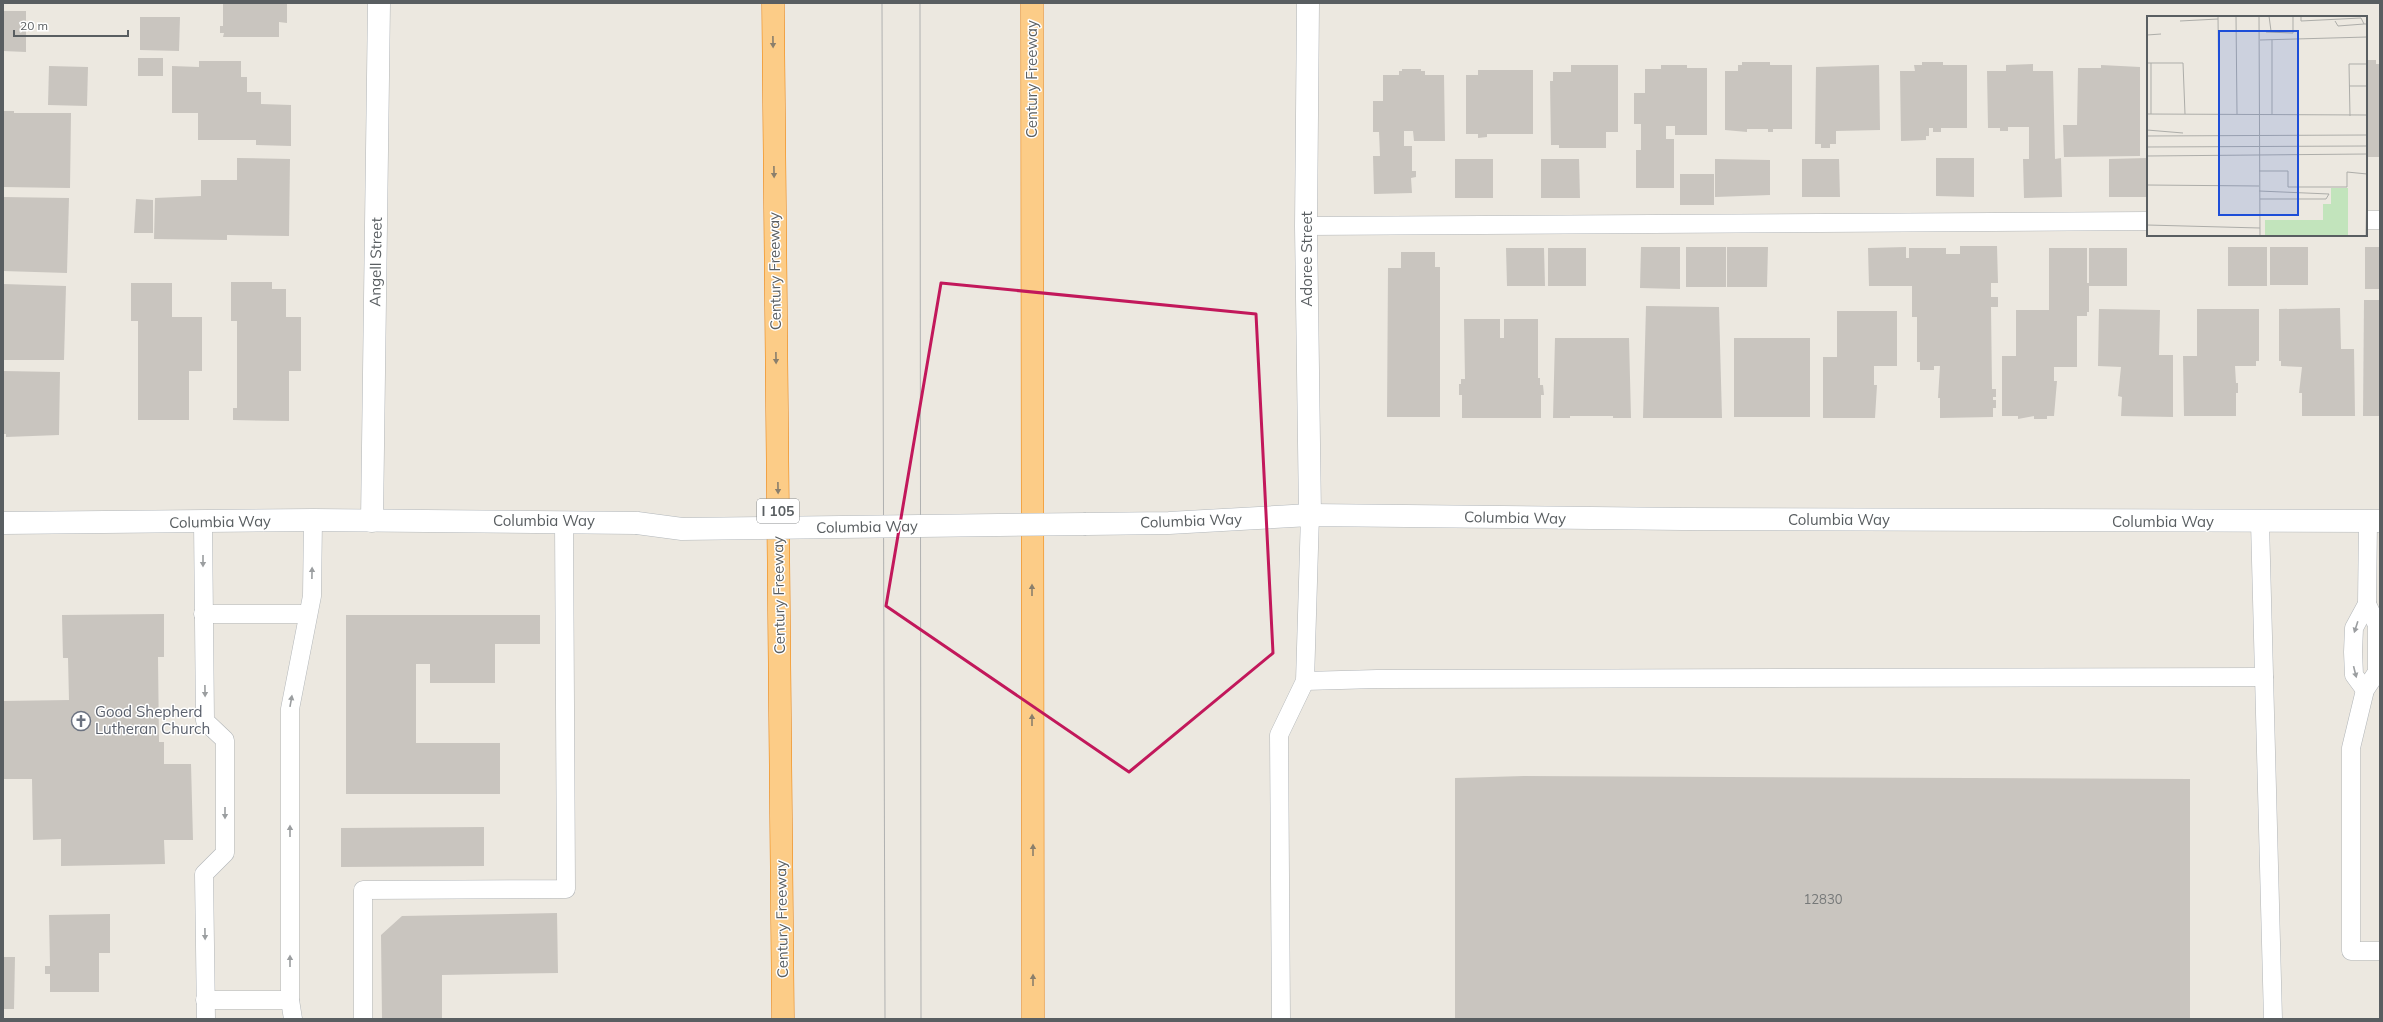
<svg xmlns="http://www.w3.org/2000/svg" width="2383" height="1022" viewBox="0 0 2383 1022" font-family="Mulish,sans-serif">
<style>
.building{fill:#c9c5bf}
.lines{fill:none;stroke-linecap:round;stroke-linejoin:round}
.lane-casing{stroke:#b1b5b8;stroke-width:19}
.street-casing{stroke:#b1b5b8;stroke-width:23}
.secondary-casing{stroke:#b2b7bb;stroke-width:23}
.highway-casing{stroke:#eb7d02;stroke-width:23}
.lane{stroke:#fff;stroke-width:18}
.street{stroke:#fff;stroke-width:22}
.secondary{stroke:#fff;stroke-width:22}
.highway{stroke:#fccc87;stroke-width:22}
.tram{stroke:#b0b1b1;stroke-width:1}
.secondary-bridge-casing{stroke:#b2b7bb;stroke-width:23;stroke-linecap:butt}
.secondary-bridge{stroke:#fff;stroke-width:22}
.oneway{fill:#8a7f6c}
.oneway2{fill:#9b9ea0}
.marked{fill:none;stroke:#c2185b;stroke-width:3;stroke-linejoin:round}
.labels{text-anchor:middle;stroke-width:3;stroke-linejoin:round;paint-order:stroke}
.number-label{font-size:13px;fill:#757878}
.shield{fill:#fff;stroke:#8b8e90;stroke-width:1}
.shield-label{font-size:14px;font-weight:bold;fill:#595e61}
.street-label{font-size:15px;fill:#595e61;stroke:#fff}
.worship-label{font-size:15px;fill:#5b616d;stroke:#fff;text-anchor:start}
.inset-road{fill:none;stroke:#adada9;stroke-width:1}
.view{fill:#1d4ed8;fill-opacity:0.15;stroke:#1d4ed8;stroke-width:2}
.inset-edge{fill:none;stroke:#595e61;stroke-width:2}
</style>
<rect width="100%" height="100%" fill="#ece8e0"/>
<g class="building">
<polygon points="223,3 287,3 287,23 279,22 279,37 223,37 224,33 220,33 220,26 223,26"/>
<polygon points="3,11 26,11 26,52 3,51"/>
<polygon points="140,17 180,17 179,51 140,50"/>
<rect x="138" y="58" width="25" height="18"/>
<polygon points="2366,60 2376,60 2376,64 2380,64 2380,157 2366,157"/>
<polygon points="199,61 241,61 241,77 247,77 247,92 261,92 261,104 291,105 291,146 256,145 256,140 198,140 198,113 172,113 172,66 199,67"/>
<polygon points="1742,62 1770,62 1770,65 1792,65 1792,129 1773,129 1773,132 1768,132 1768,129 1747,129 1747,132 1725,130 1725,71 1738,71 1738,65 1742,65"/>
<polygon points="1922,62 1943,62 1943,65 1967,65 1967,128 1941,128 1941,132 1933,132 1933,128 1929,128 1929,136 1926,136 1926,140 1901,141 1900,71 1915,71 1914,65 1922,65"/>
<polygon points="2033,64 2033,71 2053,71 2055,159 2061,158 2062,197 2024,198 2023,159 2029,159 2029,127 2008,127 2008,131 2000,131 2000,128 1988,128 1987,71 2006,71 2006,65"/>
<polygon points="1571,65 1618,65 1618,132 1606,132 1606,148 1559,148 1559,145 1551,145 1550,81 1553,81 1553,72 1571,72"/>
<polygon points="1661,65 1687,65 1687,68 1707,68 1707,135 1675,135 1675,126 1666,126 1666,139 1674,139 1674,188 1636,188 1636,150 1641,150 1641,124 1634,124 1634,93 1645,93 1645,69 1661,69"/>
<polygon points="1879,65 1880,130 1836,131 1836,144 1830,144 1830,148 1821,148 1821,144 1815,144 1816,67"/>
<polygon points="2101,65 2140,67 2140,156 2064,157 2063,125 2077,125 2078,68 2101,68"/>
<polygon points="49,66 88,67 87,106 48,105"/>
<polygon points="1402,69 1421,69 1421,71 1425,71 1425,75 1444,75 1445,141 1414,141 1413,131 1404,131 1404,146 1412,146 1412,171 1416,171 1416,177 1411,178 1412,193 1374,194 1373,156 1380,156 1379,132 1373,132 1373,101 1383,101 1383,75 1399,75 1399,71 1402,71"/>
<polygon points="1478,70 1533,70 1533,134 1487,134 1487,137 1478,138 1478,134 1466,134 1466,75 1478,75"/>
<polygon points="4,111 14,111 14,113 71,113 70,188 3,187"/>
<polygon points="237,158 290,159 289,236 227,235 227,240 154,239 155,198 201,196 201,180 237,180"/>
<polygon points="1936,158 1974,158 1974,197 1936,196"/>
<polygon points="2147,158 2148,197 2109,197 2109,159"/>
<rect x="1455" y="159" width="38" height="39"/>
<polygon points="1541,159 1579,159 1580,198 1541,198"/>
<polygon points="1715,159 1770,160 1770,195 1715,197"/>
<polygon points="1802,159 1839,159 1840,197 1802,197"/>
<rect x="1680" y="174" width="34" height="31"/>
<polygon points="3,197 69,198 67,273 3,271"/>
<polygon points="136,199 153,200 153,233 134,233"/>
<polygon points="1960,246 1997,246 1998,283 1991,283 1991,297 1998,297 1998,307 1991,307 1992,389 1996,389 1996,397 1993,397 1993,400 1996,400 1996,408 1993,408 1993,417 1940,418 1940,398 1938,398 1940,366 1934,366 1934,370 1920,370 1920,362 1917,362 1917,317 1912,317 1912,286 1869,286 1868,248 1906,247 1906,258 1909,258 1909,248 1946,248 1946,254 1960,254"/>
<polygon points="1641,247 1680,247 1680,289 1640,288"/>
<rect x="1686" y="247" width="40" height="40"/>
<polygon points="1727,247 1768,247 1767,287 1727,287"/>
<rect x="2228" y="247" width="39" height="39"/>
<rect x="2270" y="247" width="38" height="38"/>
<rect x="2365" y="247" width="15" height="42"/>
<polygon points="1506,248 1544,248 1545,286 1507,286"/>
<rect x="1548" y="248" width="38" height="38"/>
<polygon points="2049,248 2087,248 2087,283 2089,283 2089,248 2127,248 2127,286 2089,286 2089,312 2087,312 2087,316 2077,316 2077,367 2054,367 2054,381 2057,381 2054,416 2047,416 2047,419 2034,419 2034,416 2018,419 2018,416 2002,416 2002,356 2016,356 2016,310 2049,310"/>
<polygon points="1401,252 1435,252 1435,267 1440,267 1440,417 1387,417 1388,268 1401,268"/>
<polygon points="231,282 272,282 272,289 286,289 286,317 301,317 301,371 289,371 289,421 233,420 233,408 237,408 237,321 231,321"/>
<polygon points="131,283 172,283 172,317 202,317 202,371 189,371 189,420 138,420 138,321 131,321"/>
<polygon points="3,284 66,286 64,360 3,360"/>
<polygon points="2364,300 2380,300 2380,416 2363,416"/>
<polygon points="1646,306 1719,307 1722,418 1643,418"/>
<polygon points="2340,308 2341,349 2354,349 2355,416 2302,416 2302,393 2299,393 2302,367 2281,366 2281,361 2279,361 2279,309"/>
<polygon points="2099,309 2160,310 2159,355 2173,355 2173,417 2121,416 2122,397 2118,396 2121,367 2098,366"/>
<polygon points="2197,309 2259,309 2259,361 2256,361 2256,366 2235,366 2236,383 2238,383 2238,393 2236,393 2236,416 2184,416 2183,356 2197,356"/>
<polygon points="1837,311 1897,311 1897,366 1874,366 1874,385 1877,385 1875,418 1823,418 1823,357 1837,357"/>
<polygon points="1464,319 1500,319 1500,338 1504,338 1504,319 1538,319 1538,378 1540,378 1540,385 1543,385 1544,395 1541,395 1541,418 1462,418 1462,395 1459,395 1459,384 1461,384 1461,379 1465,379"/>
<polygon points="1555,338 1629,338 1631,418 1613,418 1613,416 1570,416 1570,418 1553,418"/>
<rect x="1734" y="338" width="76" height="79"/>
<polygon points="3,371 60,372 59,435 6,437 6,434 3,434"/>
<polygon points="164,614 164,657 158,657 159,742 164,742 164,764 191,764 193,840 164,840 165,864 61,866 61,839 33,840 32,779 3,779 3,701 69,700 68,658 63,658 62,615"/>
<polygon points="346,615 540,615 540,644 495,644 495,683 430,683 430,664 416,664 416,743 500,743 500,794 346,794"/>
<polygon points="1524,776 2190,779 2190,1019 1455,1019 1455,778"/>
<polygon points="484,827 484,866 341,867 341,828"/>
<polygon points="557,913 558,973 442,975 442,1019 382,1019 381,935 402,916"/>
<polygon points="110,914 110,953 99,953 99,992 50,992 50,974 45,974 45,966 50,966 49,915"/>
<polygon points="3,957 15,957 14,1009 3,1009"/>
</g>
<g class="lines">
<defs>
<g id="lane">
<polyline points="2366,220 2380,220"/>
<polyline points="1306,226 2148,221"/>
<polyline points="203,522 205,721 225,740 225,853 204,874 206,1019"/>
<polyline points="2260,522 2273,1019"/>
<polyline points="2367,604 2377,625 2377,672 2365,690 2351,748 2351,951 2380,951"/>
<polyline points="203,614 308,614"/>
<polyline points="1305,681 1377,679 2264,677"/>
<polyline points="2365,690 2354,675 2353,652 2354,628 2367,604 2368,521"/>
<polyline points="205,1000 290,1000"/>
<polyline points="293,1019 290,1000 290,709 312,596 313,520"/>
<polyline points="363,1019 363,890 566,889 564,521"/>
<polyline points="1281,1019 1279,735 1305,681 1310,515"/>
</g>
<g id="street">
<polyline points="1308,3 1306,226 1310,515"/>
<polyline points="372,521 379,3"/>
</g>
<g id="secondary">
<polyline points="3,523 313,520 637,523"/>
<polyline points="1086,524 1169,523 1310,515 1682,519 2380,521"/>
</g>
<g id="highway">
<polyline points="773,3 783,1019"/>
<polyline points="1032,3 1033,1019"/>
</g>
</defs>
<use href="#lane" class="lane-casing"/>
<use href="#street" class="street-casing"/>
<use href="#secondary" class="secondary-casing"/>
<use href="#highway" class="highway-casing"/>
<use href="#lane" class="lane"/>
<use href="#street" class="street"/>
<use href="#secondary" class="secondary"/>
<use href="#highway" class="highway"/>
<g class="tram">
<polyline points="882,3 885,1019"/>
<polyline points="920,3 921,1019"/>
</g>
<defs>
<polyline id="secondary-bridge" points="637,523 682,529 1086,524"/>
</defs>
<use href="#secondary-bridge" class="secondary-bridge-casing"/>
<use href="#secondary-bridge" class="secondary-bridge"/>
</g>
<defs><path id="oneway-solid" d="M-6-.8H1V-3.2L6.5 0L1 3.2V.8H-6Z"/></defs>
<g class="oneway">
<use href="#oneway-solid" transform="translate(773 42) rotate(89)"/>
<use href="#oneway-solid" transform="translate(774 172) rotate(89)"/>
<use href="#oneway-solid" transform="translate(776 358) rotate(89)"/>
<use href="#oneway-solid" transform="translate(778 488) rotate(89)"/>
<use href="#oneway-solid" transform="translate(1032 590) rotate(-90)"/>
<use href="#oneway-solid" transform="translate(1032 720) rotate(-90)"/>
<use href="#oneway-solid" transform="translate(1033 850) rotate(-90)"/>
<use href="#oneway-solid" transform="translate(1033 980) rotate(-90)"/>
</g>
<g class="oneway2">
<use href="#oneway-solid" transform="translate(203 561) rotate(90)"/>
<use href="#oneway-solid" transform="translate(312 573) rotate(-89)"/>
<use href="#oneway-solid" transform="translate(2356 627) rotate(108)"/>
<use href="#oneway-solid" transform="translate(2355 672) rotate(76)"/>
<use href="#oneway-solid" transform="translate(205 691) rotate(89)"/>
<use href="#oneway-solid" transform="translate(291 701) rotate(-80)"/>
<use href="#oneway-solid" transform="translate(225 813) rotate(90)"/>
<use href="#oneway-solid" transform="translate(290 831) rotate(-90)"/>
<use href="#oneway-solid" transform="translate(205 934) rotate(89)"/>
<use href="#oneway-solid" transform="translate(290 961) rotate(-90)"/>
</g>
<path class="marked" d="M 941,283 L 1256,314 L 1273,653 L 1129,772 L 886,606 Z"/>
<defs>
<symbol id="church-ring" viewBox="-11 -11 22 22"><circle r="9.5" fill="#fff" stroke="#6b7280" stroke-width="1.5"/><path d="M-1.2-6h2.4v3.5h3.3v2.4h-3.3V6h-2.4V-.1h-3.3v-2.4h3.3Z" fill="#6b7280"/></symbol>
</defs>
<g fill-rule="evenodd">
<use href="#church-ring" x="70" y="710" width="22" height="22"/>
</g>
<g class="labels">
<g class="number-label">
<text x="1823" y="904">12830</text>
</g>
<rect class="shield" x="757" y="499" width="42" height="24" rx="3"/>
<g class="shield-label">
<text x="778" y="516">I 105</text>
</g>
<g class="street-label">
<text transform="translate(1032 79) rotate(-90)" y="5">Century Freeway</text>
<text transform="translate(1307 259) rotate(-90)" y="5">Adoree Street</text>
<text transform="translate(376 262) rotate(-89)" y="5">Angell Street</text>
<text transform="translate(775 271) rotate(-91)" y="5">Century Freeway</text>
<text transform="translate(1515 518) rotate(1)" y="5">Columbia Way</text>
<text x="1839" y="525">Columbia Way</text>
<text x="544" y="526">Columbia Way</text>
<text transform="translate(1191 521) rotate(-2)" y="5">Columbia Way</text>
<text transform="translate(220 522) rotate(-1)" y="5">Columbia Way</text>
<text x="2163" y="527">Columbia Way</text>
<text transform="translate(867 527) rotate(-1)" y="5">Columbia Way</text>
<text transform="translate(779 595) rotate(-91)" y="5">Century Freeway</text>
<text transform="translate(782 919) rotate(-91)" y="5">Century Freeway</text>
</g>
<g class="worship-label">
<text x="95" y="717">Good Shepherd<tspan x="95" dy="17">Lutheran Church</tspan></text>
</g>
</g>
<g transform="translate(2147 16)">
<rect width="220" height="220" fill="#ece8e0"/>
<path d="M 184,172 L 201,172 L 201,220 L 118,220 L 118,204 L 176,204 L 176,188 L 184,188 Z" fill="#c2e4bc"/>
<path class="inset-road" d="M 71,0 L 72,98M 89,0 L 90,98M 112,0 L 113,220M 122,0 L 124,15M 154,0 L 154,5 L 214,2 L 217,8 L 220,8M 33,5 L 71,3M 188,5 L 191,10 L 217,8M 119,16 L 146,17 L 146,0M 0,19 L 14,18M 113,24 L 220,21M 125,24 L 125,98M 0,47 L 36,47 L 38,98M 4,47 L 4,98M 202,70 L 220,70M 0,98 L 220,99M 203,100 L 202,48 L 220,48M 0,114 L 36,117M 0,120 L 220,119M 0,131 L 220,130M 0,140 L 220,138M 112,155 L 141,155 L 141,171 L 200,171 L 200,156 L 220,158M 0,169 L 112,170M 112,175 L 182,178 L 179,183 L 113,183M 0,209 L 113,212M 219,220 L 220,162"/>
<path class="view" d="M 72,15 L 151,15 L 151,199 L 72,199 Z"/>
<rect width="220" height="220" class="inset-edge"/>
</g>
<rect width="2383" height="1022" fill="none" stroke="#595e61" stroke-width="8"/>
<path d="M14 30v6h114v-6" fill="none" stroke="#595e61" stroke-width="2"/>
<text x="20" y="30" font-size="12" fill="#595e61" stroke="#ffffff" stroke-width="3" paint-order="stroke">20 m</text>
</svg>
